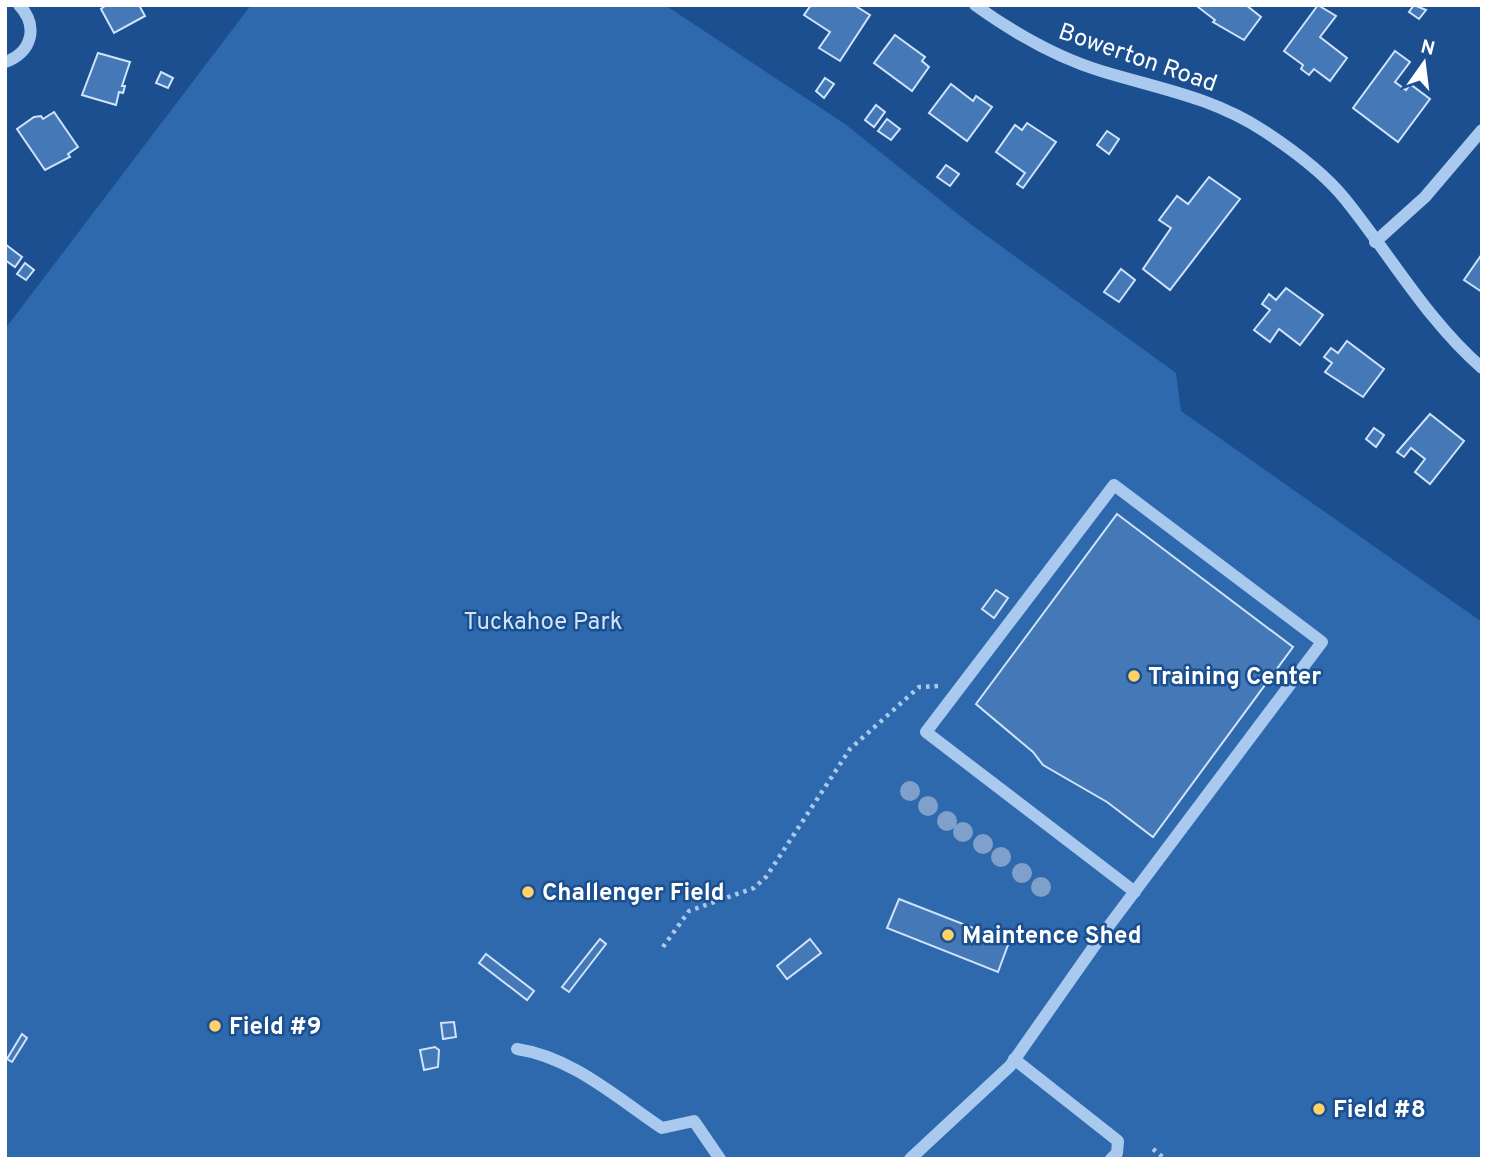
<svg xmlns="http://www.w3.org/2000/svg" width="1487" height="1164" viewBox="0 0 1487 1164" font-family="Overpass,sans-serif">
<style>
.green{fill:#2e69ad}
.building{fill:#4478b7;stroke:#cfe3fa;stroke-width:2}
.lines{fill:none;stroke-linecap:round;stroke-linejoin:round}
.path{stroke:#a9c9ee;stroke-width:4.5;stroke-dasharray:3.5 5;stroke-linecap:butt}
.minor{stroke:#a9c9ee;stroke-width:12}
.tree{fill:#7ea0ca}
.poi-dot{fill:#ffd166;stroke:#1b4f8f;stroke-width:2.5}
.labels{text-anchor:middle;stroke-width:5;stroke-linejoin:round;paint-order:stroke}
.street-label{font-size:24px;fill:#fff;stroke:#1b4f8f}
.park-label{font-size:24px;fill:#cfe3fa;stroke:#1b4f8f}
.poi-label{font-size:24px;font-weight:bold;fill:#fff;stroke:#1b4f8f;text-anchor:start}
</style>
<rect width="100%" height="100%" fill="#1b4f8f"/>
<polygon class="green" points="251,5 665,5 845,124 969,223 1176,373 1181,411 1482,622 1482,1159 5,1159 5,329"/>
<g class="building">
<polygon points="106,5 139,5 145,16 114,33 101,9"/>
<polygon points="811,5 854,5 870,15 840,61 819,48 830,32 804,15"/>
<polygon points="1200,5 1246,5 1261,17 1244,40 1213,22 1215,20 1198,7"/>
<polygon points="1318,5 1336,16 1320,37 1347,58 1330,81 1314,69 1309,75 1301,69 1303,65 1284,51"/>
<polygon points="1414,5 1426,10 1419,19 1409,12"/>
<polygon points="895,35 925,57 922,61 929,67 912,91 874,63"/>
<polygon points="1395,51 1410,62 1395,82 1406,90 1410,84 1430,99 1398,142 1353,108"/>
<polygon points="98,53 130,62 122,86 125,86 123,93 119,92 116,105 82,95"/>
<polygon points="161,72 173,78 168,88 156,83"/>
<polygon points="825,78 834,84 824,98 816,91"/>
<polygon points="951,84 973,101 976,96 992,107 967,141 929,113"/>
<polygon points="876,105 885,112 874,127 865,120"/>
<polygon points="54,112 78,147 68,154 70,157 45,170 17,129 34,117 41,116 43,119"/>
<polygon points="887,119 900,129 891,140 878,131"/>
<polygon points="1027,123 1056,142 1023,188 1017,184 1025,173 996,152 1015,125 1022,130"/>
<polygon points="1107,131 1119,139 1109,154 1097,145"/>
<polygon points="946,165 959,174 950,186 937,177"/>
<polygon points="1209,177 1240,199 1170,290 1143,269 1171,228 1159,220 1177,196 1188,204"/>
<polygon points="5,244 22,257 15,267 5,260"/>
<polygon points="1482,254 1482,292 1464,280"/>
<polygon points="25,263 34,270 26,280 17,274"/>
<polygon points="1121,269 1135,280 1119,302 1104,292"/>
<polygon points="1286,288 1323,315 1300,345 1279,329 1270,342 1254,330 1270,310 1262,304 1269,294 1276,300"/>
<polygon points="1347,341 1384,369 1363,397 1325,372 1332,363 1324,357 1331,348 1338,353"/>
<polygon points="1430,414 1464,441 1430,484 1415,472 1425,459 1411,448 1404,457 1397,452"/>
<polygon points="1374,428 1384,435 1376,447 1366,439"/>
<polygon points="1117,514 1293,647 1153,837 1107,802 1043,765 1033,752 976,704"/>
<polygon points="996,590 1008,598 994,618 982,609"/>
<polygon points="899,899 1009,942 998,972 887,928"/>
<polygon points="600,939 606,944 569,992 562,987"/>
<polygon points="810,939 821,953 787,979 777,966"/>
<polygon points="486,954 534,991 527,1000 479,963"/>
<polygon points="454,1022 456,1037 443,1039 441,1023"/>
<polygon points="22,1034 27,1038 12,1062 7,1059"/>
<polygon points="435,1047 439,1050 438,1067 424,1070 420,1050"/>
</g>
<g class="lines">
<g class="path">
<polyline points="663,947 689,911 754,888 766,877 850,749 919,687 938,686"/>
<polyline points="1153,1149 1165,1159"/>
</g>
<g class="minor">
<path d="M 975,5 C 1014,33 1055,57 1101,71 C 1160,89 1212,97 1264,131 C 1293,150 1324,173 1345,199 C 1391,256 1426,319 1482,368"/>
<path d="M 5,62 C 32,53 39,26 19,5"/>
<polyline points="1375,242 1425,197 1482,130"/>
<path d="M 517,1049 C 572,1057 617,1098 662,1128 L 694,1121 L 720,1159"/>
<polyline points="1014,1059 1118,1141 1117,1153 1111,1159"/>
<polyline points="910,1159 1010,1066 1102,935 1322,642 1114,485 926,732 1135,892"/>
</g>
</g>
<g class="tree">
<circle cx="910" cy="791" r="10"/>
<circle cx="928" cy="806" r="10"/>
<circle cx="947" cy="821" r="10"/>
<circle cx="963" cy="832" r="10"/>
<circle cx="983" cy="844" r="10"/>
<circle cx="1001" cy="857" r="10"/>
<circle cx="1022" cy="873" r="10"/>
<circle cx="1041" cy="887" r="10"/>
</g>
<g class="poi-dot">
<circle cx="1134" cy="676" r="7"/>
<circle cx="528" cy="892" r="7"/>
<circle cx="948" cy="935" r="7"/>
<circle cx="215" cy="1026" r="7"/>
<circle cx="1319" cy="1109" r="7"/>
</g>
<g class="labels">
<g class="street-label">
<text transform="translate(1138 57) rotate(19)" y="8">Bowerton Road</text>
</g>
<g class="park-label">
<text x="543" y="629">Tuckahoe Park</text>
</g>
<g class="poi-label">
<text x="1148" y="684">Training Center</text>
<text x="542" y="900">Challenger Field</text>
<text x="962" y="943">Maintence Shed</text>
<text x="229" y="1034">Field #9</text>
<text x="1333" y="1117">Field #8</text>
</g>
</g>
<rect width="1487" height="1164" fill="none" stroke="#ffffff" stroke-width="14"/>
<g transform="translate(1424 63) rotate(14)" stroke="#1b4f8f" stroke-width="5" paint-order="stroke">
<path d="M0-5L12 26L0 18L-12 26Z" fill="#ffffff"/>
<text y="-10" font-size="19" font-weight="bold" text-anchor="middle" fill="#ffffff">N</text>
</g>
</svg>
